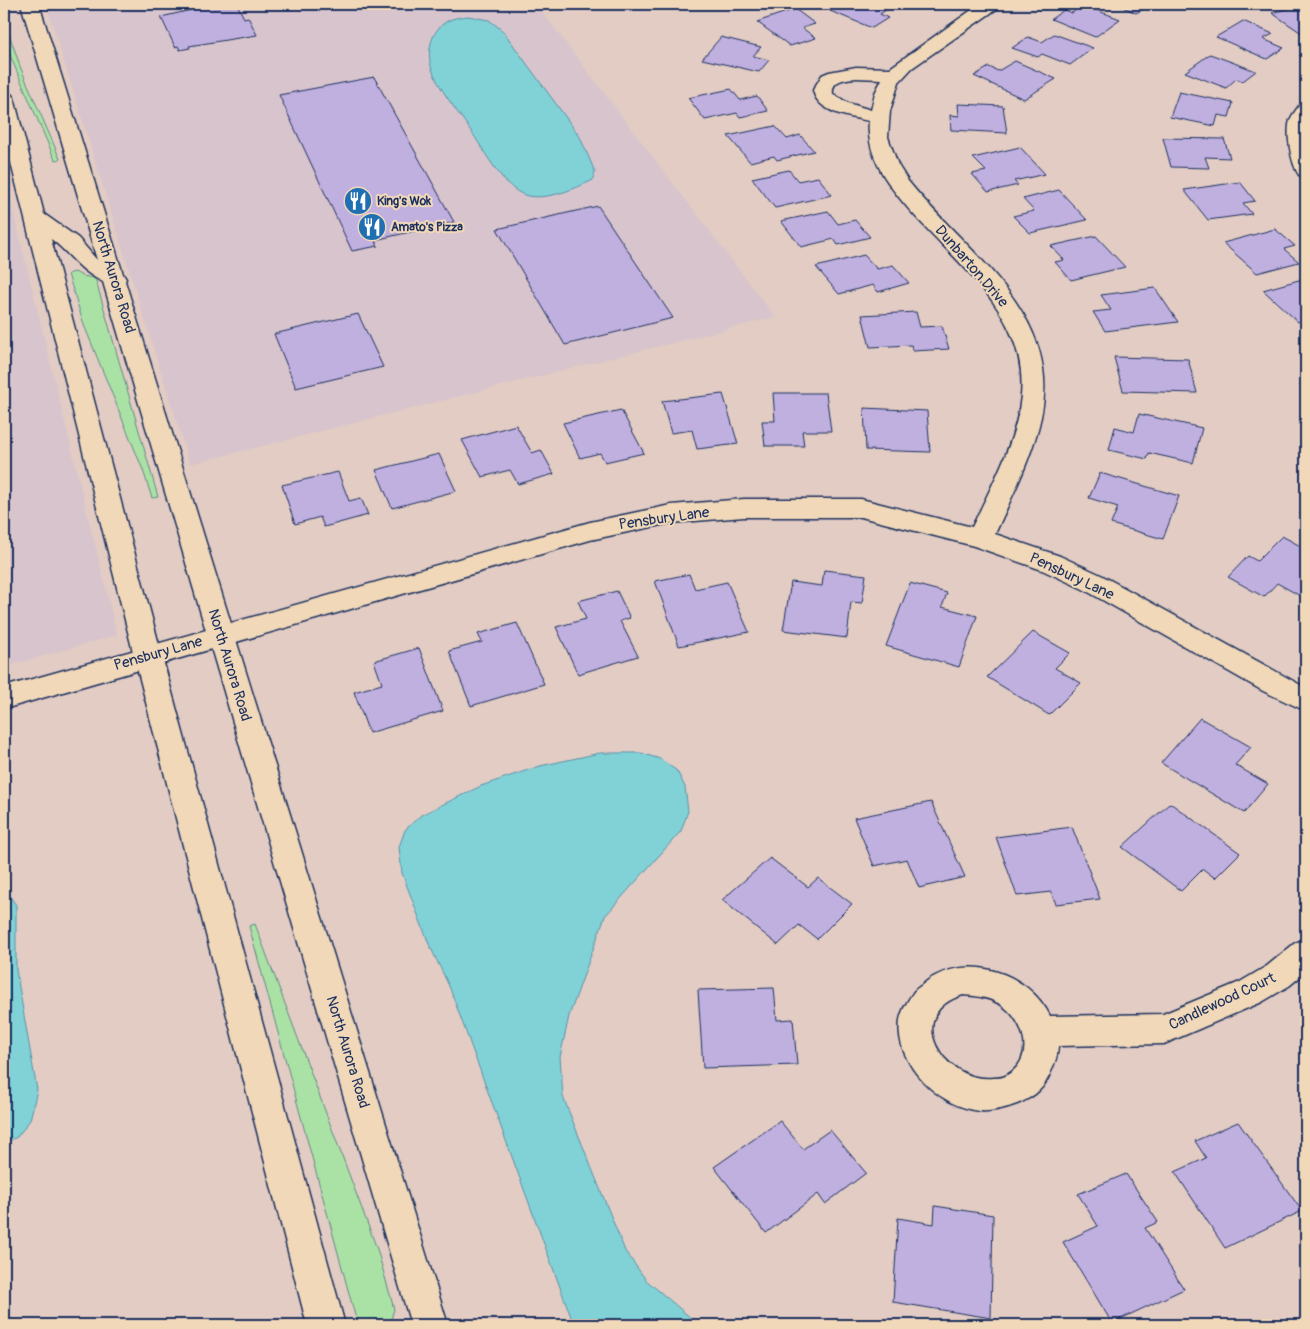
<svg xmlns="http://www.w3.org/2000/svg" width="1310" height="1329" viewBox="0 0 1310 1329" font-family="Pangolin,sans-serif">
<style>
.built{fill:#d8c4cc}
.green{fill:#aae2a5;stroke:#628882}
.water{fill:#81d2d7;stroke:#5891a7}
.building{fill:#c0b0e0;stroke:#1b2f5e}
.lines{fill:none;stroke-linecap:round;stroke-linejoin:round}
.street-casing{stroke:#1b2f5e;stroke-width:3}
.secondary-casing{stroke:#1b2f5e;stroke-width:3}
.street{fill:#f0d8b8;fill-rule:evenodd}
.secondary{fill:#f0d8b8;fill-rule:evenodd}
.labels{text-anchor:middle;stroke-width:4;stroke-linejoin:round;paint-order:stroke}
.far-poi-label{font-size:12px;font-weight:bold;fill:#1b2f5e;stroke:#f0d8b8;text-anchor:start}
.street-label{font-size:15px;fill:#1b2f5e;stroke:#f0d8b8}
</style>
<rect width="100%" height="100%" fill="#e2ccc4"/>
<filter id="ink" filterUnits="userSpaceOnUse"><feTurbulence type="fractalNoise" baseFrequency=".02" numOctaves="2"/><feDisplacementMap in="SourceGraphic" scale="10" xChannelSelector="R" yChannelSelector="G"/><feConvolveMatrix kernelMatrix="1 2 1 2 8 2 1 2 1" color-interpolation-filters="sRGB"/></filter>
<g filter="url(#ink)">
<g class="built">
<polygon points="46,4 536,4 775,317 190,464"/>
<polygon points="4,174 117,635 4,667"/>
</g>
<g class="green">
<polygon points="4,19 21,69 60,159 55,160 9,53 4,38"/>
<polygon points="75,272 82,276 94,278 96,281 158,497 152,498 143,470 84,325 68,274"/>
<polygon points="255,924 377,1249 394,1309 390,1323 386,1325 360,1325 356,1319 249,926"/>
</g>
<g class="water">
<path d="M 468,16 L 489,20 L 503,31 L 580,137 L 595,172 L 593,180 C 575,189 539,204 520,193 C 501,183 483,149 471,131 C 458,112 437,87 431,66 C 427,52 431,33 443,24 C 450,18 460,17 468,16 Z"/>
<polygon points="600,753 641,753 660,759 677,771 685,787 688,811 681,831 605,916 569,1016 560,1057 563,1097 625,1251 646,1280 699,1325 574,1325 449,986 429,944 402,873 399,847 405,830 421,815 481,786 540,766"/>
<polygon points="4,888 16,905 16,970 37,1090 30,1120 17,1137 4,1143"/>
</g>
<g class="building">
<polygon points="237,4 244,18 248,17 257,35 189,46 190,48 180,50 178,46 175,47 161,17 213,5 214,7"/>
<polygon points="842,4 881,4 890,7 880,14 888,18 872,28 830,11"/>
<polygon points="1116,4 1153,4 1136,13"/>
<polygon points="1303,4 1306,4 1306,36 1272,13"/>
<polygon points="1083,5 1120,19 1095,37 1051,19 1064,10 1072,13"/>
<polygon points="795,9 815,24 802,28 816,38 790,46 757,22"/>
<polygon points="1243,21 1273,34 1263,39 1284,48 1267,59 1216,37"/>
<polygon points="1054,34 1093,48 1070,65 1042,54 1038,57 1012,48 1028,37 1042,42"/>
<polygon points="721,37 761,47 753,56 769,60 759,72 702,59"/>
<polygon points="1210,54 1256,71 1243,81 1236,79 1226,88 1185,72"/>
<polygon points="1015,61 1056,79 1024,99 974,76 989,67 998,71"/>
<polygon points="374,77 454,222 375,240 378,246 352,251 279,95"/>
<polygon points="731,89 740,100 757,96 768,111 740,117 737,113 705,120 688,98"/>
<polygon points="1179,92 1233,103 1229,117 1218,115 1215,126 1170,117"/>
<polygon points="958,104 1003,106 1007,133 951,130 950,115 959,116"/>
<polygon points="775,126 787,139 800,135 814,151 777,160 774,156 750,162 728,136"/>
<polygon points="1163,138 1224,139 1230,158 1205,157 1209,168 1171,167"/>
<polygon points="1020,147 1045,174 1014,181 1018,185 988,192 972,174 986,171 973,158"/>
<polygon points="789,170 798,181 818,177 832,195 775,208 752,178"/>
<polygon points="1240,182 1255,201 1243,203 1252,214 1208,220 1184,190"/>
<polygon points="1059,190 1087,220 1030,233 1013,216 1034,211 1023,199"/>
<polygon points="598,206 673,318 565,345 497,229"/>
<polygon points="828,211 838,224 855,220 870,237 838,245 834,239 801,247 781,221"/>
<polygon points="1275,229 1295,246 1284,249 1299,262 1257,273 1223,243"/>
<polygon points="1096,236 1125,267 1071,280 1055,262 1064,260 1051,246"/>
<polygon points="864,255 877,269 893,265 909,283 878,292 873,285 839,294 816,267"/>
<polygon points="1306,278 1306,320 1298,322 1263,290"/>
<polygon points="1155,288 1178,322 1105,331 1093,312 1111,310 1101,295"/>
<polygon points="916,312 920,327 942,326 949,349 913,351 911,345 870,347 862,315"/>
<polygon points="358,314 383,367 296,388 274,334"/>
<polygon points="1114,357 1188,359 1197,393 1123,391"/>
<polygon points="773,393 826,393 831,431 802,431 804,446 765,446 762,421 775,421"/>
<polygon points="723,394 738,444 697,449 692,430 671,433 662,401"/>
<polygon points="864,408 927,411 930,452 866,450"/>
<polygon points="621,410 644,453 605,462 600,453 580,458 563,423"/>
<polygon points="1139,414 1202,428 1193,463 1149,453 1147,459 1109,450 1115,427 1134,432"/>
<polygon points="516,425 532,453 541,450 554,474 518,484 510,470 482,477 462,440"/>
<polygon points="439,454 456,491 392,508 376,470"/>
<polygon points="338,472 349,501 361,498 368,515 324,527 320,517 295,524 282,485"/>
<polygon points="1100,473 1179,496 1163,539 1111,524 1118,507 1089,498"/>
<polygon points="1282,536 1306,549 1306,596 1304,598 1277,583 1264,597 1228,577 1248,556 1257,561"/>
<polygon points="824,570 866,575 862,603 851,602 847,638 783,630 791,582 822,586"/>
<polygon points="689,574 695,589 727,582 749,632 679,646 655,581"/>
<polygon points="910,583 947,593 942,607 977,616 959,667 886,646"/>
<polygon points="617,591 630,618 620,621 638,656 578,674 556,627 586,619 578,601"/>
<polygon points="517,623 544,684 471,706 449,651 482,642 478,634"/>
<polygon points="1033,632 1070,653 1055,668 1081,683 1049,715 987,677"/>
<polygon points="419,648 443,711 369,733 354,692 382,684 374,661"/>
<polygon points="1200,718 1251,747 1235,765 1268,784 1244,813 1161,763"/>
<polygon points="931,802 965,877 919,888 907,859 874,866 854,818"/>
<polygon points="1170,803 1240,853 1215,878 1203,869 1181,891 1122,847"/>
<polygon points="1072,827 1100,899 1056,904 1051,892 1017,896 996,837"/>
<polygon points="770,858 808,887 818,878 852,904 817,939 799,925 778,945 722,900"/>
<polygon points="774,988 777,1020 793,1019 797,1065 703,1068 698,990"/>
<polygon points="780,1121 803,1149 830,1130 866,1173 825,1204 818,1194 766,1233 714,1167"/>
<polygon points="1238,1122 1302,1211 1225,1248 1175,1172 1206,1158 1195,1141"/>
<polygon points="1126,1174 1158,1222 1145,1228 1184,1289 1112,1323 1063,1242 1098,1226 1078,1194"/>
<polygon points="935,1206 993,1215 991,1318 893,1302 898,1218 934,1224"/>
</g>
<g class="lines">
<defs>
<g id="street">
<path d="M 980,4 L 1001,4 L 998,8 L 912,68 L 899,82 L 890,111 L 888,137 L 898,165 L 908,181 C 965,252 1064,313 1041,417 C 1032,458 1012,496 995,534 L 1060,556 L 1101,575 L 1306,688 L 1306,711 L 1263,691 L 1083,589 L 1042,570 L 974,546 L 861,517 L 744,517 L 671,523 L 590,540 L 4,709 L 4,687 L 590,522 L 671,505 L 744,499 L 861,499 L 972,527 C 992,485 1016,443 1021,396 C 1030,299 931,250 885,178 C 874,160 867,142 869,121 C 851,117 817,113 813,90 L 822,75 L 829,72 L 856,67 L 890,68 ZM 856,78 L 882,79 L 875,93 L 871,110 L 848,103 L 833,94 C 831,80 845,79 856,78 Z"/>
<path d="M 1306,104 L 1306,177 L 1299,175 C 1291,164 1286,133 1290,120 C 1292,115 1296,110 1299,106 Z"/>
<path d="M 1306,939 L 1306,972 L 1289,986 L 1262,1002 L 1164,1044 L 1058,1046 C 1058,1057 1053,1068 1048,1078 C 1041,1092 1031,1098 1017,1104 C 1006,1108 992,1112 980,1111 C 939,1107 894,1064 900,1020 C 901,1012 908,1000 913,993 C 916,988 923,985 927,981 C 968,952 1029,973 1050,1016 L 1163,1014 L 1240,982 L 1267,966 L 1295,943 ZM 963,995 C 976,996 988,997 1000,1004 C 1024,1019 1037,1058 1007,1075 C 1003,1078 998,1078 993,1078 C 942,1083 902,1013 963,995 Z"/>
</g>
<path id="secondary" d="M 21,4 L 39,4 L 123,274 L 126,279 L 125,281 L 448,1325 L 411,1325 L 103,282 C 78,270 72,255 51,239 L 162,656 L 345,1325 L 307,1325 L 134,656 L 4,135 L 4,92 L 11,94 L 14,98 L 44,214 L 78,238 L 97,260 Z"/>
</defs>
<use href="#street" class="street-casing"/>
<use href="#secondary" class="secondary-casing"/>
<use href="#street" class="street"/>
<use href="#secondary" class="secondary"/>
</g>
</g>
<defs>
<symbol id="restaurant-disc" viewBox="-11 -11 22 22"><circle r="9.5" fill="#1f6fb2" stroke="#f0d8b8"/><path d="M-5-6h1v4h1v-4h1v4h1v-4h1v5L-1.5 .5V6h-2V.5L-5-1ZM5-6V6H3V1.5H1.5Q1.5-4 5-6Z" fill="#fff"/></symbol>
</defs>
<g fill-rule="evenodd">
<use href="#restaurant-disc" x="342" y="185" width="32" height="32"/>
<use href="#restaurant-disc" x="356" y="211" width="32" height="32"/>
</g>
<g class="labels">
<g class="far-poi-label">
<text x="377" y="205">King's Wok</text>
<text x="391" y="231">Amato's Pizza</text>
</g>
<g class="street-label">
<text transform="translate(972 266) rotate(49)" y="5">Dunbarton Drive</text>
<text transform="translate(114 277) rotate(73)" y="5">North Aurora Road</text>
<text transform="translate(664 518) rotate(-8)" y="5">Pensbury Lane</text>
<text transform="translate(1072 576) rotate(25)" y="5">Pensbury Lane</text>
<text transform="translate(158 653) rotate(-16)" y="5">Pensbury Lane</text>
<text transform="translate(230 665) rotate(73)" y="5">North Aurora Road</text>
<text transform="translate(1222 1001) rotate(-25)" y="5">Candlewood Court</text>
<text transform="translate(348 1052) rotate(73)" y="5">North Aurora Road</text>
</g>
</g>
<rect width="1310" height="1329" fill="none" stroke="#f0d8b8" stroke-width="20"/>
<rect x="10" y="10" width="1290" height="1309" fill="none" stroke="#1b2f5e" stroke-width="2" filter="url(#ink)"/>
</svg>
